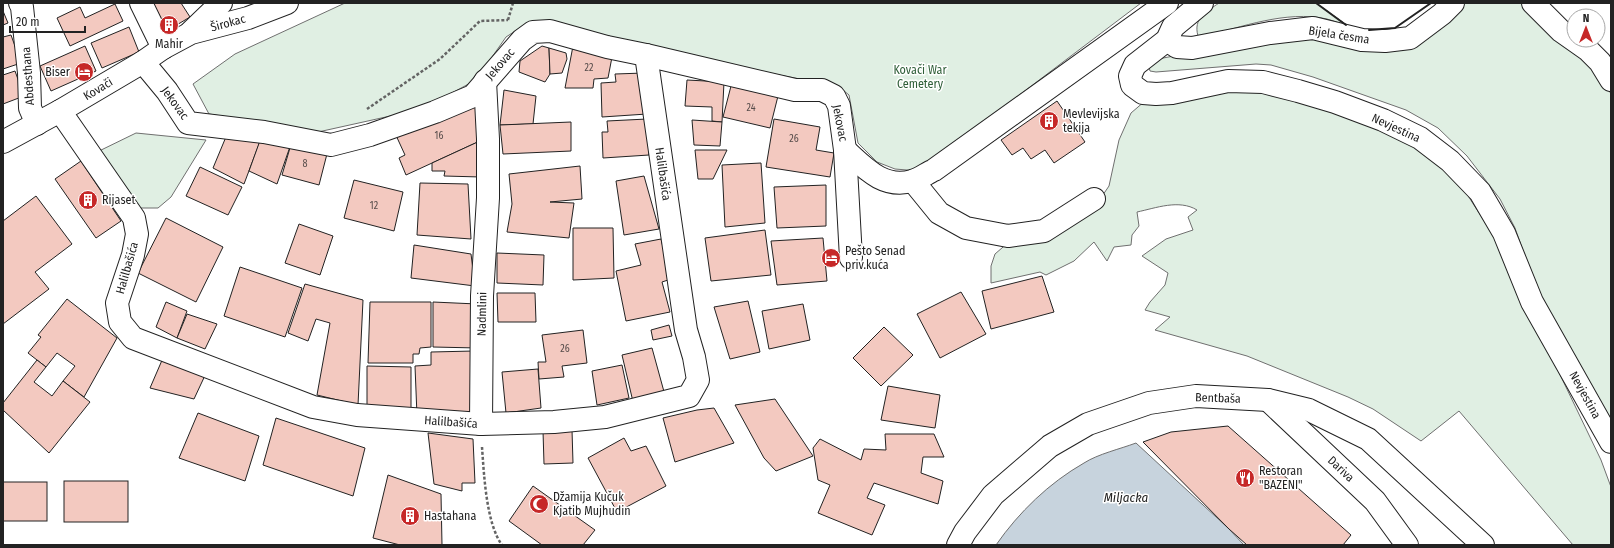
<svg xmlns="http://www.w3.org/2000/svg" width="1614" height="548" viewBox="0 0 1614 548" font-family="'Fira Sans Condensed',sans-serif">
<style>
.green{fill:#e0efe3;stroke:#6f6f6f}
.water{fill:#c7d3dd;stroke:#6f6f6f}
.building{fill:#f3c9c0;stroke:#222}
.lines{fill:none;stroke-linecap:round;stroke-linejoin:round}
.minor-casing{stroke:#222;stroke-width:24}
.major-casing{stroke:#222;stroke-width:24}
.path{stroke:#646464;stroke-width:2.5;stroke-dasharray:3 2;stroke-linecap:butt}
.minor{stroke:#fff;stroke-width:22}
.major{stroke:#fff;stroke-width:22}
.wall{stroke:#222;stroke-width:2}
.labels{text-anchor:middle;stroke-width:3;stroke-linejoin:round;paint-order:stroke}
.number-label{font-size:10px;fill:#564c4a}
.street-label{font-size:12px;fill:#222;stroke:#fff}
.poi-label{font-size:12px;fill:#222;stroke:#fff;text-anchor:start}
.park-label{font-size:12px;fill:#2f5e38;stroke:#fff}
.water-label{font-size:13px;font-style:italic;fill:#222;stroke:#fff}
</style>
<rect width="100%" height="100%" fill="#fff"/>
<g class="green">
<polygon points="345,3 1141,3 919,171 895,169 877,162 858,143 849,95 838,86 617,45 544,25 523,26 506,37 476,80 422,109 318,132 209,114 193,84 235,54"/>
<path d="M 1219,3 L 1316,3 L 1351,28 C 1343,25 1335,21 1327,19 C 1286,10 1242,27 1202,37 L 1198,36 C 1193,18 1206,12 1219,3 Z"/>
<polygon points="1459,3 1524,3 1593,63 1611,94 1611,428 1538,293 1515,228 1500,199 1467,156 1438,128 1406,110 1313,77 1271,65 1256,64 1156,72 1150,71 1149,67 1158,59 1289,34 1385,46"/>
<path d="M 1262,88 L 1331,106 L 1433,156 L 1463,188 L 1492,233 L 1601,460 L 1611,487 L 1611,545 L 1573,545 L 1459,411 L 1421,441 L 1373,409 L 1348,397 L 1247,356 L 1155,330 L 1170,317 L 1145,310 L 1150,302 L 1165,285 L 1168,273 L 1142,256 L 1166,239 L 1193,230 L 1188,217 L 1197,210 C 1179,199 1156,208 1137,212 L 1139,226 L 1132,235 L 1131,245 L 1114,247 L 1107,261 L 1094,242 L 1074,261 L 1046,275 L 1040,272 L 991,283 L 991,266 L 995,254 L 1010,241 L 1096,205 L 1109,186 L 1119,140 L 1131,113 L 1145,101 Z"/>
<polygon points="136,133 206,140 171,197 158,208 135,208 95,153"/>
</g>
<path class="water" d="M 1136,443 L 1229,529 L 1244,545 L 996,545 C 1019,512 1049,483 1084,463 C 1098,454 1120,449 1136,443 Z"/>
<g class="building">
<polygon points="147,3 181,3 190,17 165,32"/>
<polygon points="115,4 123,21 70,46 57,18 80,7 85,18"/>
<polygon points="3,11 8,23 3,25"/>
<polygon points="129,27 139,52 102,68 91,43"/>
<polygon points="11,35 21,63 3,69 3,37"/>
<polygon points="85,46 96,71 51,91 40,66"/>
<polygon points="542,46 549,48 550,74 545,82 519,72 520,61"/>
<polygon points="573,46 612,57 608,78 594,79 593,88 565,88"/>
<polygon points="549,48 566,53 567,59 562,73 550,74"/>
<polygon points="15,71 24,96 3,104 3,75"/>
<polygon points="644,73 647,114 602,117 601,83 616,82 615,74"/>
<polygon points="687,80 724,82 722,122 712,121 712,107 685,106"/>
<polygon points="731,86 778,96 770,128 723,117"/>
<polygon points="504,90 536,96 533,124 500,125"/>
<polygon points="1057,101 1085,142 1054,163 1045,150 1031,159 1023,148 1012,155 1001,140"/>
<polygon points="478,103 482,140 406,175 399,158 405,155 394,131"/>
<polygon points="647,119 649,155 603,158 602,132 608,132 607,121"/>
<polygon points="774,119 820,127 816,150 834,153 830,177 766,167"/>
<polygon points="692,120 722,122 720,146 694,145"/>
<polygon points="571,122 571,151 503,154 500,125"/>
<polygon points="228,132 261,139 244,184 213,168"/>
<polygon points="262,135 292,141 277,184 249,171"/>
<polygon points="482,140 481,177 444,176 445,171 432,171 432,163"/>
<polygon points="292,141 328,150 319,185 282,175"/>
<polygon points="695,150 727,150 713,179 698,179"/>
<polygon points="81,161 121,221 96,238 55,179"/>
<polygon points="761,163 765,223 725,227 722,165"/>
<polygon points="580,166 582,199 550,202 574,203 569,238 507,232 512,204 509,174"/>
<polygon points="200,167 242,187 228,215 186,196"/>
<polygon points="644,176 659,229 624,235 616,181"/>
<polygon points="354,180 403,192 394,231 344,218"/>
<polygon points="420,183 468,184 471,239 417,235"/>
<polygon points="826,185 826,226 777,228 774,187"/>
<polygon points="36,196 72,244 35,272 49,289 3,324 3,221"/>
<polygon points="166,218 223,247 196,302 138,273"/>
<polygon points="299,224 333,236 320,275 285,263"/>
<polygon points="573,228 613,228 614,278 573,280"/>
<polygon points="765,230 771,275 711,281 705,238"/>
<polygon points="823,238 827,281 777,285 771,241"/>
<polygon points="661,239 671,279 662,282 670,312 626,321 616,271 641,265 635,244"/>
<polygon points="414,245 471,254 475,286 411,278"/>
<polygon points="497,253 544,255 543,285 497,283"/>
<polygon points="240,267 302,288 285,337 224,316"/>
<polygon points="1042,276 1054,312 991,329 982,291"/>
<polygon points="305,284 363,300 358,405 317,395 330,323 316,319 308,341 288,333"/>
<polygon points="961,292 986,334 940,358 917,314"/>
<polygon points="497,293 535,293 536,322 498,322"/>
<polygon points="67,299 117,338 84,397 63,381 75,366 57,353 46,367 28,353 41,337 38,335"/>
<polygon points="748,301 760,352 730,359 714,307"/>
<polygon points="166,302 187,311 177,338 156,327"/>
<polygon points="370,302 431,302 431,347 420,348 419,354 413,354 413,363 368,363"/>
<polygon points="433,302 477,304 478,348 433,347"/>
<polygon points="803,304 810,340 769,349 762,311"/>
<polygon points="187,314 217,324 205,349 177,338"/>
<polygon points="669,325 672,336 653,340 651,330"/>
<polygon points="884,327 913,355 881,386 853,358"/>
<polygon points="583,330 587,363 562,366 564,377 539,379 538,362 546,362 542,335"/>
<polygon points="652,348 666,399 634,406 622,355"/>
<polygon points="166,351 208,369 194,399 150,388"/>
<polygon points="474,351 475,418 417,416 415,366 431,365 431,352"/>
<polygon points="37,360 46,367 34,382 52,396 63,381 90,402 49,453 3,410 3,403"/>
<polygon points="622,365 629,398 597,405 592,371"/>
<polygon points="367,366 411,367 411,408 367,407"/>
<polygon points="538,369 541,408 506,413 502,372"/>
<polygon points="888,386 940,395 935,428 881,420"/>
<polygon points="775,399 813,456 776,471 764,458 735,405"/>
<polygon points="714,408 734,443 675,462 663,418 697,410"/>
<polygon points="198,413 259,436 245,481 179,458"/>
<polygon points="276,418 365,448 353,496 263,465"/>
<polygon points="1228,426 1351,535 1343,545 1247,545 1229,529 1143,442 1171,432"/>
<polygon points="572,430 573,463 544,464 543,431"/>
<polygon points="428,433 473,439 475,483 462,483 462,491 434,484"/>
<polygon points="885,434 934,434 944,457 923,457 921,473 943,481 938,504 874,483 867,498 885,505 872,535 818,513 830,485 818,480 813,448 820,439 861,460 864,449 886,450"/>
<polygon points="624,438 631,451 646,446 666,486 617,512 588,458"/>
<polygon points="388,475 441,494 442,545 400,545 373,538"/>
<rect x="64" y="481" width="64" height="41"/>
<rect x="3" y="482" width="44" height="39"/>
<polygon points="533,486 595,530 583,545 542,545 509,521"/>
</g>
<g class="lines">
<defs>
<g id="minor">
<polyline points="20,3 22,7 29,73 30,108 37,124"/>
<polyline points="141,3 163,48"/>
<polyline points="1202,3 1173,27 1167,40 1135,65 1130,76 1132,85 1143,93 1156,94 1172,93 1228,81 1263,82 1298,91 1335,102 1383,120 1420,138 1450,161 1480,192 1504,233 1532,302 1611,442"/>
<polyline points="1533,3 1561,31 1588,50 1600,62 1611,80"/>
<polyline points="191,32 221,3"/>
<polyline points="1167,40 1177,47 1192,48 1270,33 1313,28 1362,40 1385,41 1410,38 1442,14 1453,3"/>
<polyline points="143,62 167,91 188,123 264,132 331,145 370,135 435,112 473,96 522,40 533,32 550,31 607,47 646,55 795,90 822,90 834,96 839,106 845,150 851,258"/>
<polyline points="60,111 134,218 137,234 133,255 117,303 120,322 133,338 313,407 357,415 481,424 554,422 605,417 689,396 698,380 694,357 686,330 646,55"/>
<polyline points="3,142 60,111 143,62 163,48 191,33 248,18 287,3"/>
<path d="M 845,150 C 865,168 883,189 912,181 C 920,179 927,173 934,170 L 1167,3"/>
<polyline points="913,181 939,213 966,228 1008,236 1044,231 1094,199"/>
<polyline points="1268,400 1375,501 1407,545"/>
<polyline points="481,424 482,296 488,198 488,139 485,81"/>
</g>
<polyline id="major" points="958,545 965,532 993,495 1050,446 1088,424 1149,403 1196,396 1268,400 1309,410 1368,439 1483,545"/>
</defs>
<use href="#minor" class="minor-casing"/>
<use href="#major" class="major-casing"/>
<g class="path">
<polyline points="508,20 513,3"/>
<polyline points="367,109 440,59 480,21 508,20"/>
<path d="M 482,447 C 484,474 486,523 502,545"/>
</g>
<use href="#minor" class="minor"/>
<use href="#major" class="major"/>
<g class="wall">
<polyline points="1316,3 1346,25"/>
<polyline points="1369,30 1395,28 1431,3"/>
</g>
</g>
<defs>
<symbol id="building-disc" viewBox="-11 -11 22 22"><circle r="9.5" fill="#c62828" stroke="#fff"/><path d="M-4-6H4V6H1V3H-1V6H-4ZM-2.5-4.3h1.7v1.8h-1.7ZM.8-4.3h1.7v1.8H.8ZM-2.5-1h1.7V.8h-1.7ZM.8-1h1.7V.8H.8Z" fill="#fff"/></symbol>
<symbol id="hotel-disc" viewBox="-11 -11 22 22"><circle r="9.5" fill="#c62828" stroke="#fff"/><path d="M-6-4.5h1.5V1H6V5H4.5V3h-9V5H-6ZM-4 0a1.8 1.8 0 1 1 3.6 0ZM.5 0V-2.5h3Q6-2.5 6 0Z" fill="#fff"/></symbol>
<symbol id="restaurant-disc" viewBox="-11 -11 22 22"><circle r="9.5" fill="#c62828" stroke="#fff"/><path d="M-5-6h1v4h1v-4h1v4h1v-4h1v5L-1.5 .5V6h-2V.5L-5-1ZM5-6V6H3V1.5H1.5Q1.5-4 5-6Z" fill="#fff"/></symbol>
<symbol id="mosque-disc" viewBox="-11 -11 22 22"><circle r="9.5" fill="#c62828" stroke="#fff"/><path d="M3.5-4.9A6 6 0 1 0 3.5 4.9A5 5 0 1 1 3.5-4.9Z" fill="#fff"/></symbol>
</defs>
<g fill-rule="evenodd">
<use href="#building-disc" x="158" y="14" width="22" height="22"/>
<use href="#hotel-disc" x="73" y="61" width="22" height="22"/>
<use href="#building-disc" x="1038" y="110" width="22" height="22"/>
<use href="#building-disc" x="77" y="189" width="22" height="22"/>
<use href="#hotel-disc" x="820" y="247" width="22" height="22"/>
<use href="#restaurant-disc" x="1234" y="467" width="22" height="22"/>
<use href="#mosque-disc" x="528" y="493" width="22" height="22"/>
<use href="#building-disc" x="399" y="505" width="22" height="22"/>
</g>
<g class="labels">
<g class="number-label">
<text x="589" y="71">22</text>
<text x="751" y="111">24</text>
<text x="439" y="139">16</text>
<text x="794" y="142">26</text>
<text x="305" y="167">8</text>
<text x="374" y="209">12</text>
<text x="565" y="352">26</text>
</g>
<g class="street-label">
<text transform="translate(228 23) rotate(-15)" y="4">Širokac</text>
<text transform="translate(1339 35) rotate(9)" y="4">Bijela česma</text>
<text transform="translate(500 64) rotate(-49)" y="4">Jekovac</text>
<text transform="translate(28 76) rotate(-94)" y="4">Abdesthana</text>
<text transform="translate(98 89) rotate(-31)" y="4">Kovači</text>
<text transform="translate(175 103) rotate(54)" y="4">Jekovac</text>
<text transform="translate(840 123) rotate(79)" y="4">Jekovac</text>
<text transform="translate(1396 128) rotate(25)" y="4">Nevjestina</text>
<text transform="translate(663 174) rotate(82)" y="4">Halilbašića</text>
<text transform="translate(127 268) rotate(-74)" y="4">Halilbašića</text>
<text transform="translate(482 314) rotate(-89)" y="4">Nadmlini</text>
<text transform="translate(1585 395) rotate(61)" y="4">Nevjestina</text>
<text transform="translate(1218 398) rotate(2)" y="4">Bentbaša</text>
<text transform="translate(451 422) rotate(4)" y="4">Halilbašića</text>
<text transform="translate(1341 469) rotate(43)" y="4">Dariva</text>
</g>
<g class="poi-label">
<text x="169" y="48" text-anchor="middle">Mahir</text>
<text x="70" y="76" text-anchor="end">Biser</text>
<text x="1063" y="118">Mevlevijska<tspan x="1063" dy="14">tekija</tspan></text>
<text x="102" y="204">Rijaset</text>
<text x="845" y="255">Pešto Senad<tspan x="845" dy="14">priv.kuća</tspan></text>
<text x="1259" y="475">Restoran<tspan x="1259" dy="14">"BAZENI"</tspan></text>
<text x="553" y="501">Džamija Kučuk<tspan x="553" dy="14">Kjatib Mujhudin</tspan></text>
<text x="424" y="520">Hastahana</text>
</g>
<g class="park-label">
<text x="920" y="74">Kovači War<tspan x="920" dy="14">Cemetery</tspan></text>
</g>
<g class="water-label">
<text x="1126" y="502">Miljacka</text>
</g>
</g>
<rect width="1614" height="548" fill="none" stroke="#222222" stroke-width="8"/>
<g transform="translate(1586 28)"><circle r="19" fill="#ffffff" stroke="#a7a7a7"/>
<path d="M0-3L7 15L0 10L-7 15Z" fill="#c62828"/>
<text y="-6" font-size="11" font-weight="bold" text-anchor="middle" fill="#222222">N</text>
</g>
<path d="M10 26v6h75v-6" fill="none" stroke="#222222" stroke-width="2"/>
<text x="16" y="26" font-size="12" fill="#222222" stroke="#ffffff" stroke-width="3" paint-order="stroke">20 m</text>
</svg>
